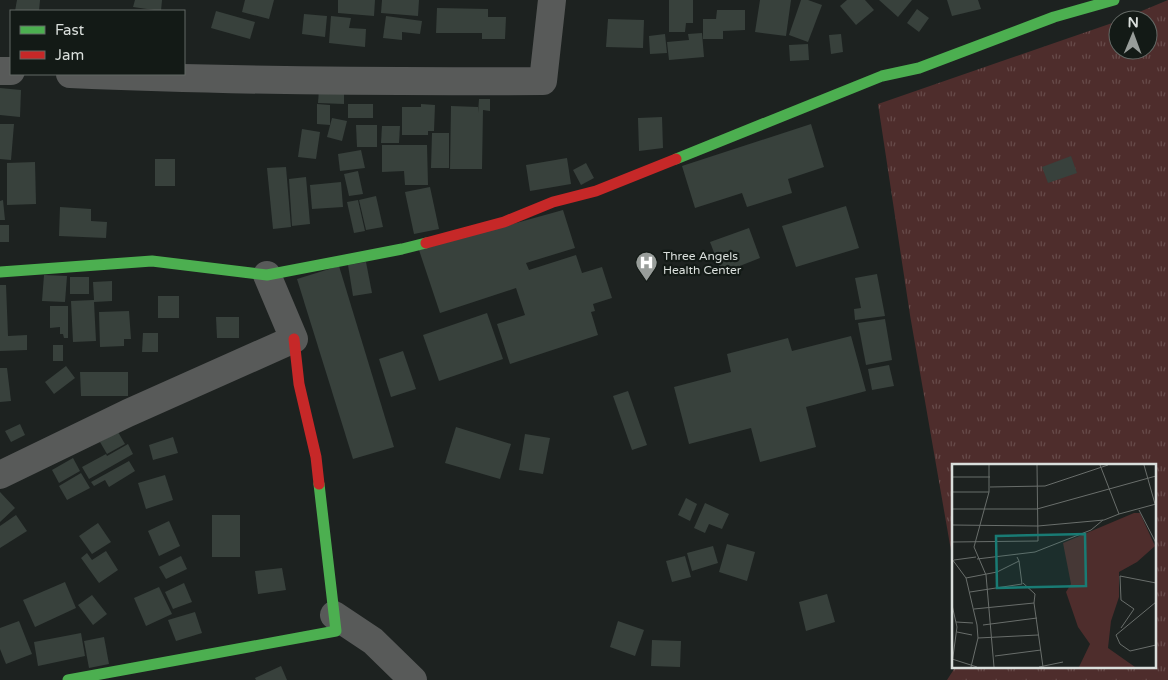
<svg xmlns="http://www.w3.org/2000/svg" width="1168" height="680" viewBox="0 0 1168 680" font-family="'Varela Round',sans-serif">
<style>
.grass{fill:url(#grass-tufts)}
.building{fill:#38413c}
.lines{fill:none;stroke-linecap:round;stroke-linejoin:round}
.street{stroke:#585a59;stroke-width:28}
.fast{stroke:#4caf50;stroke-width:11}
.jam{stroke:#c62828;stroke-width:11}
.labels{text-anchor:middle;stroke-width:4.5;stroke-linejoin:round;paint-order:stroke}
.poi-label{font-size:12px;fill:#dadfdc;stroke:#131a16;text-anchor:start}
.inset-road{fill:none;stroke:#696e6b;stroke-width:1}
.view{fill:#197b74;fill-opacity:0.15;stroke:#197b74;stroke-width:2.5}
.inset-edge{fill:none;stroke:#dadfdc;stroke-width:2.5}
</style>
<defs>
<pattern id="grass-tufts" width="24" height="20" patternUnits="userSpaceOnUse" patternTransform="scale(1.25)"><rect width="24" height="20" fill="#4e2d2c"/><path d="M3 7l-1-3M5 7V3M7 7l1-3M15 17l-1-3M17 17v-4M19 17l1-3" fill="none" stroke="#674b4a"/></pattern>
</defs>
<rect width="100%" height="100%" fill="#1d2220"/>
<polygon class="grass" points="1168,0 1168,680 947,680 956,666 1154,666 1154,465 953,465 953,562 910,315 878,104 1118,21 1118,50 1148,50 1148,20 1120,20"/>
<g class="building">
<polygon points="17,0 40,0 39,11 15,11"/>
<polygon points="135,0 162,0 161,11 133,7"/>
<polygon points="245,0 274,0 269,19 242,12"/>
<polygon points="338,0 375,0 374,16 338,13"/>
<polygon points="382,0 419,0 418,16 381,13"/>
<polygon points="669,0 693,0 693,23 686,23 685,32 669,32"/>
<polygon points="760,0 791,0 786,36 755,32"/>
<polygon points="801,0 808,0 822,5 808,42 789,35"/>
<polygon points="847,0 865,0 874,10 856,25 840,6"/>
<polygon points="879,0 912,0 898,17"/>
<polygon points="947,0 978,0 981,9 952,16"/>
<polygon points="437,8 488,9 488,17 506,17 505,39 482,39 482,33 436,33"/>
<polygon points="917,9 929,18 919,32 907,23"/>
<polygon points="717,10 745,10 745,30 723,31 723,39 703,39 703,19 716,19"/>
<polygon points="216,11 255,22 250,39 211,28"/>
<polygon points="304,14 327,16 325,37 302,34"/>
<polygon points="331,16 351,18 349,28 366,29 365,47 329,43"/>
<polygon points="386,16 422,21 420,34 402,32 402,40 383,38"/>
<polygon points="608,19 644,20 643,48 606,47"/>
<polygon points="702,33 704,57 669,60 667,42 689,40 688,34"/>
<polygon points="665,34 667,53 650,54 649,36"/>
<polygon points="841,34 843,52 831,54 829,35"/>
<polygon points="808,44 809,60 790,61 789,45"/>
<polygon points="0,88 21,90 20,117 0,115"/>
<polygon points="319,89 344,90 344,104 318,103"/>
<polygon points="479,99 490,99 490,111 483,110 482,169 450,169 451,106 478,107 478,113"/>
<polygon points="317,104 330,105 330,125 317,124"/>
<rect x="348" y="104" width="25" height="14"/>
<polygon points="421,104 435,105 434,131 428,131 428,135 402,135 402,107 421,107"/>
<polygon points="662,117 663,148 639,151 638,118"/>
<polygon points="332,118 347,121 342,141 327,137"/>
<polygon points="0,124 14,124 11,160 0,159"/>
<polygon points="811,124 824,167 788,179 792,193 747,207 742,193 695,208 682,166"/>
<polygon points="356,125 377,125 377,147 357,147"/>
<polygon points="382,126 400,126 399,143 381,143"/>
<polygon points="302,129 320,132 316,159 298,157"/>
<polygon points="432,133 449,133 449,168 431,168"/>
<polygon points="382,145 427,145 428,185 405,185 404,171 382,172"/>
<polygon points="361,150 365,168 340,171 338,154"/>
<polygon points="1071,156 1077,173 1048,183 1042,167"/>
<polygon points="567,158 571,184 530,191 526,165"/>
<rect x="155" y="159" width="20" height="27"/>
<polygon points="35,162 36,204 7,205 7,163"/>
<polygon points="586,163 594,178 581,185 573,170"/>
<polygon points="286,167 291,227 273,229 267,168"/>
<polygon points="358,171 363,194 349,196 344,174"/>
<polygon points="306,177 310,224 292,226 289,179"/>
<polygon points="341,182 343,207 312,209 310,185"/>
<polygon points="430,187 439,229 414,234 405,192"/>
<polygon points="376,196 383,227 366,230 359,200"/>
<polygon points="3,200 5,220 0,220 0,201"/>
<polygon points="358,200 365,231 354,233 347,202"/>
<polygon points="846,206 859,248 796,267 782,226"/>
<polygon points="60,207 91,209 91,221 107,222 106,238 59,236"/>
<polygon points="563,210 575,248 526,263 529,270 576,255 582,273 602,267 612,298 593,304 595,311 591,312 598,335 510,364 497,324 525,315 516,288 440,313 419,250"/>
<rect x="0" y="225" width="9" height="17"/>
<polygon points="749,228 760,258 722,273 710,242"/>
<polygon points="366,262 372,293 353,296 348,265"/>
<polygon points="339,266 394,447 353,459 297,279"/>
<polygon points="877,274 885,316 855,320 854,309 861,308 855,278"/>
<polygon points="44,275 67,276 65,302 42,301"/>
<rect x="70" y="277" width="19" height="17"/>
<polygon points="112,281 112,301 94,302 96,341 73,342 71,301 94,300 93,282"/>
<polygon points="0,285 6,285 8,336 27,335 27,350 0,351"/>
<rect x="158" y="296" width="21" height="22"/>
<polygon points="50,306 68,306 68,338 64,338 63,334 60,334 60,327 50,328"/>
<polygon points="129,311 131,339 124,339 124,346 100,347 99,312"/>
<polygon points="487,313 503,359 439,381 423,335"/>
<polygon points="216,317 239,317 239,338 217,338"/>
<polygon points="885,319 892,360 866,365 858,323"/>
<polygon points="143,333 158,333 158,352 142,352"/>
<polygon points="851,336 866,391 806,407 816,447 760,462 751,428 689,444 674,387 731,372 727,354 788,338 792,351"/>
<rect x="53" y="345" width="10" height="16"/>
<polygon points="403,351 416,389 391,397 379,359"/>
<polygon points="889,365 894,386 872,390 868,369"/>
<polygon points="66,366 75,378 54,394 45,382"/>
<polygon points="0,368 7,368 11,401 0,402"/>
<polygon points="80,372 128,372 128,396 81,396"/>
<polygon points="628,391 647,445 632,450 613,396"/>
<polygon points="20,424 25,435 11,442 5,431"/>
<polygon points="456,427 511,444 500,479 445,463"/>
<polygon points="118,432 125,444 107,454 100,442"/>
<polygon points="525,434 550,438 543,474 519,470"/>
<polygon points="173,437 178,453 153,460 149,445"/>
<polygon points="128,444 133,454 89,479 82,467 106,454 107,456"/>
<polygon points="73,458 80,471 59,483 52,470"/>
<polygon points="129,461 135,471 109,487 105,480 94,486 91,482"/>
<polygon points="81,473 90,488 67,500 59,486"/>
<polygon points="165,475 173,500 146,509 138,483"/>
<polygon points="0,492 15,508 0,522"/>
<polygon points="686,498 697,504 690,521 678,515"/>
<polygon points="705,503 729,514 722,529 709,524 705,533 694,528"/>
<polygon points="16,515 27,531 0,548 0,526"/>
<rect x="212" y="515" width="28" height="42"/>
<polygon points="169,521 180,546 159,556 148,531"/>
<polygon points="98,523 111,542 92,554 79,536"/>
<polygon points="727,544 755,552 747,581 719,572"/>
<polygon points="713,546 718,563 692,571 687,553"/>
<polygon points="106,551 118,570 99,583 81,558 87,553 92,560"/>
<polygon points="181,556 187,569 166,579 159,567"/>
<polygon points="685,556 691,577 672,582 666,561"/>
<polygon points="282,568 286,590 258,594 255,571"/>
<polygon points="65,582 76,608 35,627 23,600"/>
<polygon points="184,583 192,602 173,609 165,592"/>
<polygon points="159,587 172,614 146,626 134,598"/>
<polygon points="827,594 835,622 806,631 799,602"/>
<polygon points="92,595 107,614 93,625 78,605"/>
<polygon points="195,612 202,633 176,641 168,620"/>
<polygon points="19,621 32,654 6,664 0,649 0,628"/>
<polygon points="618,621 644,630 635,656 610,647"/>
<polygon points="81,633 85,656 38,666 34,642"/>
<polygon points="104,637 109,664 89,668 84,641"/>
<polygon points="652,640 681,641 680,667 651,666"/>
<polygon points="281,666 287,680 256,680 255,678"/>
</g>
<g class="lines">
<g class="street">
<polyline points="0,71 11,71"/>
<path d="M 70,74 C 227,81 385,82 543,81 L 552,0"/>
<polyline points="0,475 128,413 294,339 267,275"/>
<polyline points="334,615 373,641 413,680"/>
</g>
<g class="fast">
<polyline points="676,159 882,76 919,68 1054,17 1114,0"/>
<polyline points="0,272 152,261 267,275 402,249 426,243"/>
<polyline points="68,680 336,631 319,484"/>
</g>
<g class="jam">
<polyline points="426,243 504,222 553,202 596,191 676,159"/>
<polyline points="294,339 299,384 316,457 319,484"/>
</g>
</g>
<defs>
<symbol id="hospital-pin" viewBox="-11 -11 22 30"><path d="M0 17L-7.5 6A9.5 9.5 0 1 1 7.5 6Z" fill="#989d9a" stroke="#131a16"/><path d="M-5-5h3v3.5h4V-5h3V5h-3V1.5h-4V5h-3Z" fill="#fff"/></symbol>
</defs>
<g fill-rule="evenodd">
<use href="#hospital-pin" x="634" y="250" width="25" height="34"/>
</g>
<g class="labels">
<g class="poi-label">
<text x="663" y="260">Three Angels<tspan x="663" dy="14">Health Center</tspan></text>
</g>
</g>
<g transform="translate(952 464)">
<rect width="204" height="204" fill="#1d2220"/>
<path d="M 182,49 L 188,49 L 203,82 L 185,98 L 167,108 L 167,133 L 159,157 L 156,184 L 183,203 L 127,203 L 138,180 L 126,163 L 114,128 L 119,120 L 111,79 Z" fill="#4e2d2c"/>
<path class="inset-road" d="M 37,1 L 37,28 L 22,83 L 34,111 L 42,203M 148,1 L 167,50 L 204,40M 192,1 L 203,40M 0,13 L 38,13M 38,23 L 93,22 L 156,1M 0,28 L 37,28M 0,45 L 85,45 L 204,12M 187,46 L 204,79M 0,61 L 86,62 L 152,56 L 167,50M 0,78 L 86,77 L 85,1M 0,95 L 14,114 L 25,161 L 26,174 L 19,203M 25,95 L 83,88 L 139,66 L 151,56M 2,96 L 24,93M 14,114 L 45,108 L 67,97 L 65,93M 71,119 L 83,130 L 82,139M 18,128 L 70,120 L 67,97M 204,138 L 164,171 L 168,180 L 178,187 L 204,181M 0,141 L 5,163 L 0,200M 22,145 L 82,139 L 91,203M 4,158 L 21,159M 31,161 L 85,154M 169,164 L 182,145 L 169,136 L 168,112 L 204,119M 5,168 L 20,171M 26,174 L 86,171M 43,192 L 89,186M 0,195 L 25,203M 87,203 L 111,198"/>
<path class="view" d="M 133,70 L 134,122 L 45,124 L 44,72 Z"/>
<rect width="204" height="204" class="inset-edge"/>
</g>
<rect x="10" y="10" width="175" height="65" fill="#131a16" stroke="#636965"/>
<rect x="20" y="26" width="25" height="8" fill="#4caf50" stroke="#636965"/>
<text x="55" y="35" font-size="15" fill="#dadfdc">Fast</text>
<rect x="20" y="51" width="25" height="8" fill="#c62828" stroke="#636965"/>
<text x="55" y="60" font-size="15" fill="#dadfdc">Jam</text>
<g transform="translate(1133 35) rotate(1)"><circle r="24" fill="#131a16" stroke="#636965"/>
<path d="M0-4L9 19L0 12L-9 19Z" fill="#989d9a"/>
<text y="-8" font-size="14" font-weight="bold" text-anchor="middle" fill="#dadfdc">N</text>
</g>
</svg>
